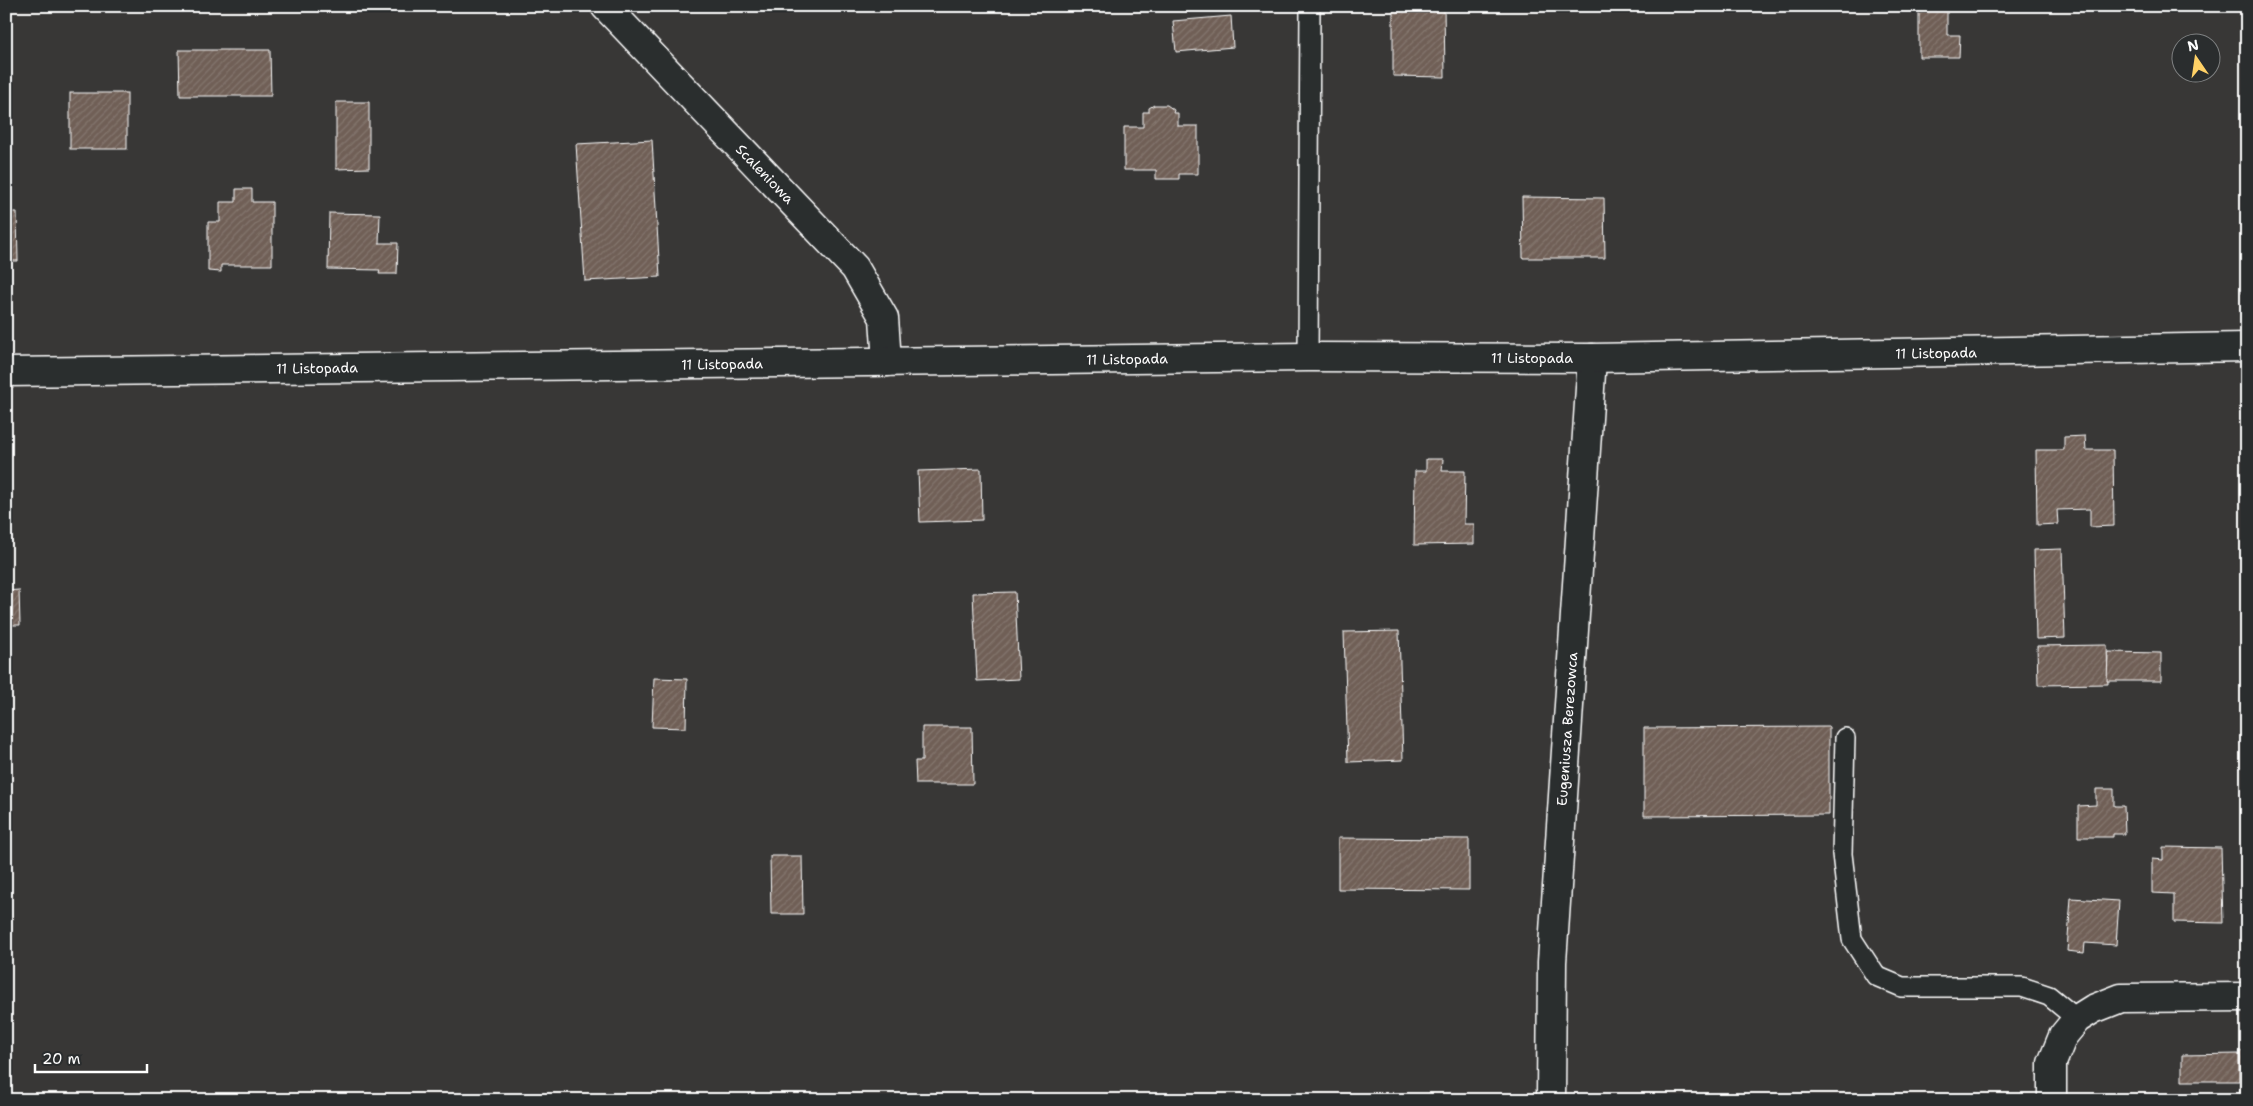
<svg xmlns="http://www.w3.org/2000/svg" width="2253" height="1106" viewBox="0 0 2253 1106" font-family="'Shantell Sans',sans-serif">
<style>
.building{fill:url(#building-hatch);stroke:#fff}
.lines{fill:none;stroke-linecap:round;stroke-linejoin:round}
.service-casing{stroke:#fff;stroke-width:22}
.minor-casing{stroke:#fff;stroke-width:31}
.tertiary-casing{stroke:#fff;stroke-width:31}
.secondary-casing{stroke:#fff;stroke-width:31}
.path{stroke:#fff;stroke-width:3;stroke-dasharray:1 4;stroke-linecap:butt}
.service{stroke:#2a2d2e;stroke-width:19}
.minor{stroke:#2a2d2e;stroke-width:28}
.tertiary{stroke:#2a2d2e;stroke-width:28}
.secondary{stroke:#2a2d2e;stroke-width:28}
.labels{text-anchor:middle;stroke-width:4;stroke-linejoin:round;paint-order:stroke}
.street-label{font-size:14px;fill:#fff;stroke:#2a2d2e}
</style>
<defs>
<pattern id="building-hatch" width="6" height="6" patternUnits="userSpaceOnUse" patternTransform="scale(1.25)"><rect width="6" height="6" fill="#6f5f56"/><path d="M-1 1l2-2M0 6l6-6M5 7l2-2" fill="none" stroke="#85776f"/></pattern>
</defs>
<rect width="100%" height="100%" fill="#383736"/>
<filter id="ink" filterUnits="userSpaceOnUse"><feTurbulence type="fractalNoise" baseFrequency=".02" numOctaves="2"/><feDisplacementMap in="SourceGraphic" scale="10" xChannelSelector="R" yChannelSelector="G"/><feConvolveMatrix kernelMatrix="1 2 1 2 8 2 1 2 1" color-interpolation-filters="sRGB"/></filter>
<g filter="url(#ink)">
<g class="building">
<polygon points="1153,6 1221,6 1221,11 1153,10"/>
<polygon points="1393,6 1444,6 1445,77 1393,76"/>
<polygon points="1919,6 1947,6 1947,35 1960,35 1959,57 1919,57"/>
<polygon points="1231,16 1233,47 1176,52 1173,21"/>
<polygon points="179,50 270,50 271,96 180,96"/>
<rect x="70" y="93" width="57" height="56"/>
<polygon points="336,102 369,102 369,168 336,169"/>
<polygon points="1154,105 1167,105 1174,110 1173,113 1178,113 1178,126 1198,126 1198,174 1179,174 1179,179 1156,179 1156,170 1124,170 1124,127 1143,127 1143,112 1149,112 1149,108"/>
<polygon points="652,140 660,277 585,281 576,144"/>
<rect x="2244" y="179" width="3" height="52"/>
<polygon points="236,189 252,189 252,202 272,202 272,265 221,265 221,272 208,271 208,222 220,222 220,202 236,202"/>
<polygon points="1522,197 1604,198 1605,258 1523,258"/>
<polygon points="6,212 17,212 18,261 6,261"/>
<polygon points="329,213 380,214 379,243 398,243 397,274 379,274 380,270 328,269"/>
<polygon points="2085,436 2086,450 2113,450 2114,526 2090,527 2090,509 2057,510 2058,524 2037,525 2036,450 2064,450 2064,437"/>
<polygon points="1426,459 1443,459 1442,471 1465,471 1464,524 1474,524 1474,544 1414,545 1415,471 1426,471"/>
<polygon points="981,469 982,520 920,522 918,471"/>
<polygon points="2062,549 2065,638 2036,639 2034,550"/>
<polygon points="19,590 20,625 6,625 6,591"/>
<polygon points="1015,592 1019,679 977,681 973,593"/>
<polygon points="1399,631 1403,760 1348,762 1344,632"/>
<polygon points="2107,645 2108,684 2038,685 2037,646"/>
<polygon points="2108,652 2161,653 2161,681 2107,681"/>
<polygon points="654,678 687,679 686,728 652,727"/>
<polygon points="922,727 972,727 973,784 916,784 915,761 922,761"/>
<polygon points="1829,727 1829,815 1644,816 1644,728"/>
<polygon points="2096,789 2114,789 2114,806 2124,806 2125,834 2113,834 2113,837 2078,837 2078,806 2096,805"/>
<polygon points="1338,838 1469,839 1469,890 1338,889"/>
<polygon points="2163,847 2221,848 2223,923 2174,922 2174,894 2152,893 2152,859 2163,860"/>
<polygon points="770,856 802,856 803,914 771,914"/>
<polygon points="2071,898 2119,901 2116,945 2085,943 2084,953 2067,951"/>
<rect x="2240" y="1051" width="7" height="49"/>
<polygon points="2239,1054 2239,1081 2182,1081 2182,1055"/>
</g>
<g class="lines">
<defs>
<g id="service">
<polyline points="1308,357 1310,6"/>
<polyline points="1845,738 1842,854 1852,939 1876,976 1902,987 2022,987 2049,996 2077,1019"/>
</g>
<g id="minor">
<polyline points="605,6 855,268 884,318 887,362"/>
<polyline points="2052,1100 2052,1063 2063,1036 2077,1019 2093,1009 2121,998 2247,997"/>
</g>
<polyline id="tertiary" points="1551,1100 1552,962 1592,358"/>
<polyline id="secondary" points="6,372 1308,357 1592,358 2247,347"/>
</defs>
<use href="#service" class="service-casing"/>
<use href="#minor" class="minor-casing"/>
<use href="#tertiary" class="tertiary-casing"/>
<use href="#secondary" class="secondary-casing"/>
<polyline class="path" points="2241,292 2247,292"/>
<use href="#service" class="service"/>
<use href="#minor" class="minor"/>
<use href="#tertiary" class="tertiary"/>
<use href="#secondary" class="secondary"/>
</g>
</g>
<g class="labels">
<g class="street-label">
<text transform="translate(765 174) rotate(46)" y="5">Scaleniowa</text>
<text transform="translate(1936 353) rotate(-1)" y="5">11 Listopada</text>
<text x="1532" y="363">11 Listopada</text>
<text transform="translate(1127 359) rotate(-1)" y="5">11 Listopada</text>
<text transform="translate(722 364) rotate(-1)" y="5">11 Listopada</text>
<text transform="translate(317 368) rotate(-1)" y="5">11 Listopada</text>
<text transform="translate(1567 729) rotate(-86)" y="5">Eugeniusza Berezowca</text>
</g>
</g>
<rect width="2253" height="1106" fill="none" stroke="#2a2d2e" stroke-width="25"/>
<rect x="12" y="12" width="2228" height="1081" fill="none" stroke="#fff" stroke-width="2" filter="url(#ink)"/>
<g transform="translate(2196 58) rotate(347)"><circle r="24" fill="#2a2d2e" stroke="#7f8182"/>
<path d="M0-4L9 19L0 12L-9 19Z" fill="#ffd166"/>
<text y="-8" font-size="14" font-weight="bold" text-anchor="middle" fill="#ffffff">N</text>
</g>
<path d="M35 1064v8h112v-8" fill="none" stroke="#ffffff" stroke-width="2.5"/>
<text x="42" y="1064" font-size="15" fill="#ffffff" stroke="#2a2d2e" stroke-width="4" paint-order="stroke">20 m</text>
</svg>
